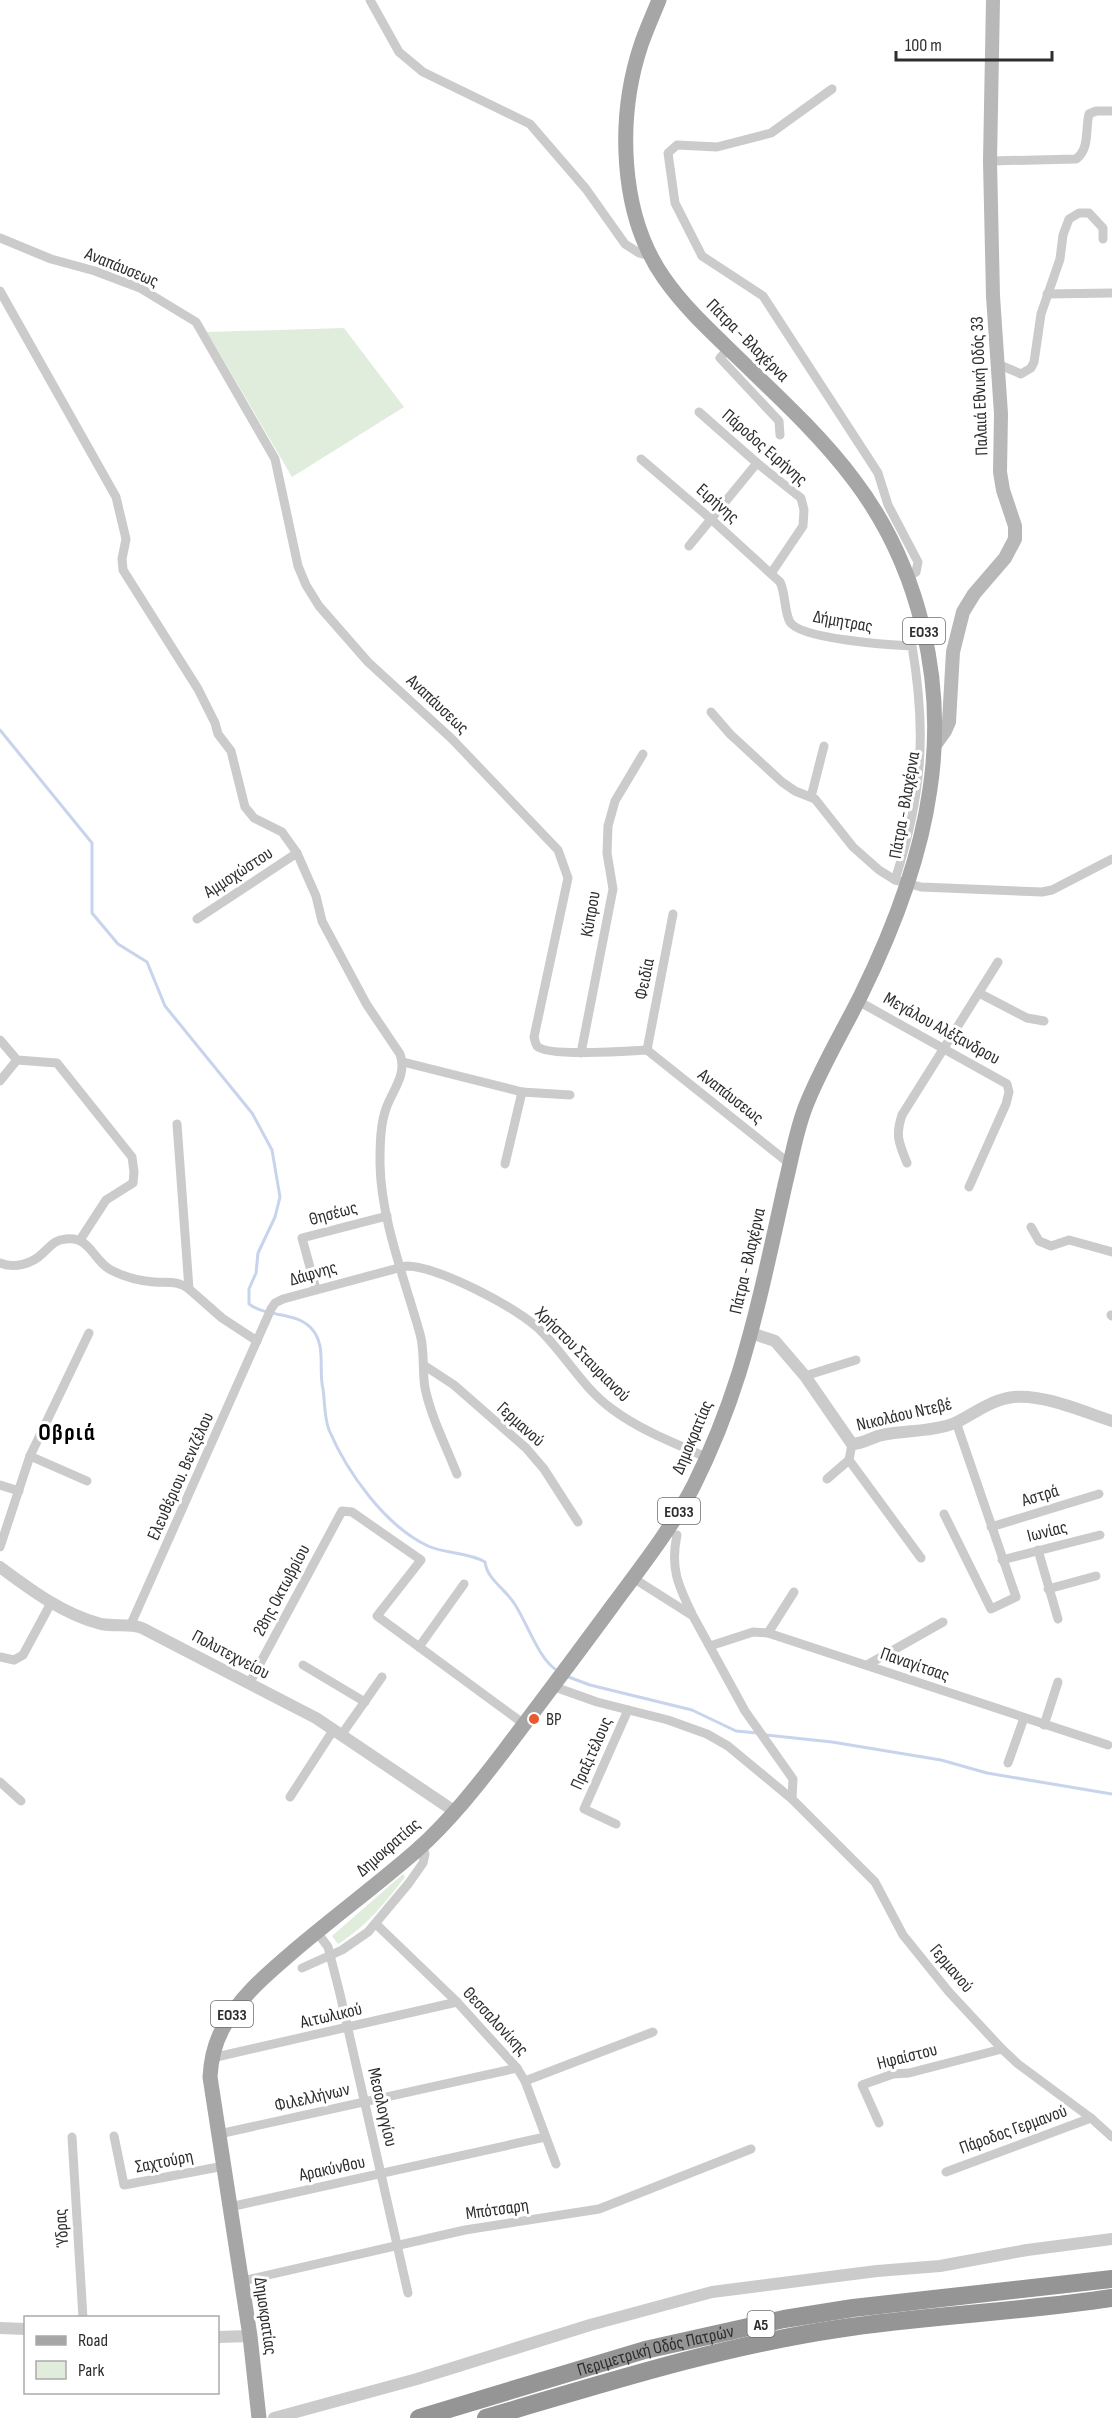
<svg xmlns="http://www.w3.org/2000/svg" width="1112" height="2418" viewBox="0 0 1112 2418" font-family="'Sofia Sans Condensed',sans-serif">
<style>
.green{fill:#e0ecdc}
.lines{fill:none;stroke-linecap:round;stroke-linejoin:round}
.stream{stroke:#c8d3ec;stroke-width:3}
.minor{stroke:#cbcbcb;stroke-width:9}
.tertiary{stroke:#cbcbcb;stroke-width:12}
.secondary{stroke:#b8b8b8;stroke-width:14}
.primary{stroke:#a6a6a6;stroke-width:15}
.motorway{stroke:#959595;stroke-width:18}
.poi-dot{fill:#e9592d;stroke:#fff;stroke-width:2}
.labels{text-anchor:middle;stroke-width:6;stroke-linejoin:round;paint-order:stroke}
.shield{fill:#fff;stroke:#6d6d6d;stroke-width:1.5}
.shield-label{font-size:16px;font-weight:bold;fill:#2e2e2e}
.street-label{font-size:18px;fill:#2e2e2e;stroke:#fff}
.poi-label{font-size:18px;fill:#2e2e2e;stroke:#fff;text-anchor:start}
.district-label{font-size:24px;font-weight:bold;letter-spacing:1.5px;fill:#000;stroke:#fff}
</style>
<rect width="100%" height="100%" fill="#fff"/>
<g class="green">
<polygon points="344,328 404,407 292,477 207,332"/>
<path d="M 403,1874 L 405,1877 C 384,1904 368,1925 338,1944 L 332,1936 Z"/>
</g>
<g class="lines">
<g class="stream">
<path d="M 0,730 L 92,843 L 92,913 L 118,944 L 147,962 L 165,1006 L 252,1113 L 272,1150 L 280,1197 L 275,1217 L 258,1253 L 256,1273 L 249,1289 L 249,1304 C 268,1318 295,1311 311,1328 C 327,1345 318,1369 323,1389 C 325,1402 324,1417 329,1430 C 347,1472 385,1526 428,1546 C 445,1554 468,1552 485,1562 C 487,1579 505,1589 514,1603 C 527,1622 539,1661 558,1671"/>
<polyline points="566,1676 590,1685 692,1710 736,1731 757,1733"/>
<polyline points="766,1735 832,1742 941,1760 987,1773 1112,1794"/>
</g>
<g class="minor">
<polyline points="370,0 399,52 423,72 530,124 586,189 625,244 639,253 650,256"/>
<polyline points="832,89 771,133 717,147 677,145 668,153 675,203 702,256 763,296 878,473 888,505 918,562 916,572 907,577"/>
<path d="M 990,161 L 1076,159 C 1090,149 1085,130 1089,114 L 1096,111 L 1112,111"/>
<path d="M 0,238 L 51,259 L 95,271 L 140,288 L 196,322 L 275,459 L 298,566 L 306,585 L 319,606 L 368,662 L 452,739 L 558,850 L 568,878 L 534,1037 C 535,1040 535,1043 537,1046 C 547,1057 630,1051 647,1050 L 790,1164"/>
<path d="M 0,291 L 116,497 L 126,539 L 122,559 L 123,570 L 198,689 L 215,723 L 218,734 L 231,751 L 245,807 L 254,818 L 282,832 L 297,853 L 316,896 L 322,921 L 367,1005 L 400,1054 C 407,1074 394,1088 387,1106 C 380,1123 380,1146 380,1164 C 381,1220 405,1280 420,1334 C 425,1351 422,1371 425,1388 C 431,1417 446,1446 457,1474"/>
<polyline points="1047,294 1112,293"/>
<polyline points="728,349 720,358 779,421 780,435"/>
<polyline points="1000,365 1021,374 1031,368 1034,362 1041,314 1060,259 1063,235 1069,219 1079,213 1089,213 1103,228 1103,239"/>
<polyline points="699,412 757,463 801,498 804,510 803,526 772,572"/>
<path d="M 641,459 L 711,519 L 780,582 C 786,594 784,612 790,622 C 800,639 890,645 912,646 C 927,734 922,796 895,880"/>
<polyline points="689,546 757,463"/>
<polyline points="711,712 730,734 782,782 795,791 815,799 853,847 879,870 895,880 921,887 1042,892 1052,890 1112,859"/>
<polyline points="811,797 824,746"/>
<polyline points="197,919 297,853"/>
<polyline points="979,993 1027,1018 1044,1021"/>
<polyline points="858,1001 1007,1084 1009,1092 1006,1104 969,1187"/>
<polyline points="0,1040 17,1060 57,1063 132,1157 134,1172 133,1183 106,1200 80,1240"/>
<polyline points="647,1050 673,914"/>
<polyline points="581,1053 613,889 607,853 608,826 615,801 643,754"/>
<polyline points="403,1062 522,1092 570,1095"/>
<polyline points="0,1081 17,1060"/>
<polyline points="177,1124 189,1289 222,1318 257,1341"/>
<path d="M 907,1163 C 899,1143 895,1136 902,1115 L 998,962"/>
<polyline points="505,1164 522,1092"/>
<polyline points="1031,1227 1039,1241 1051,1246 1069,1240 1112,1252"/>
<path d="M 0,1263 C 14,1269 32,1264 43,1253 C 51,1246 54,1240 66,1239 C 91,1236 93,1262 113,1271 C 125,1277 140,1281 154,1282 C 168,1283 177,1280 189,1289"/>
<polyline points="316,1289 302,1238 387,1216"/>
<polyline points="1111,1315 1112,1316"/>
<polyline points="425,1366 454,1385 526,1448 544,1469 578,1522"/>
<polyline points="805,1376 856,1360"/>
<polyline points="30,1456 87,1481"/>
<polyline points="849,1460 921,1558"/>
<polyline points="827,1479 849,1460 852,1444"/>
<polyline points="0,1485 19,1491"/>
<polyline points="944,1514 991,1609 1016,1597 956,1422"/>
<polyline points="991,1527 1099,1494"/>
<path d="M 677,1535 C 670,1568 678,1585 692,1614"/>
<polyline points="0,1547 30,1456 89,1333"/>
<polyline points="1038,1550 1058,1619"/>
<polyline points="1002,1560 1100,1535"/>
<polyline points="633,1578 693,1616 745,1711 793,1779 792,1799 875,1882 903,1935 949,1992 1002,2049 1018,2064 1091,2118 1112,2137"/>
<polyline points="1048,1589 1096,1576"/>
<path d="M 131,1624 L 271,1309 L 275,1303 L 283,1299 L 406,1266 C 437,1266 519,1308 541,1331 C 566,1356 583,1388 612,1409 C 640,1430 674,1443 706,1457"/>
<polyline points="768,1633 794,1592"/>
<polyline points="710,1646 753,1632 768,1633 1108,1745"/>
<polyline points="419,1647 464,1584"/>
<polyline points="0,1657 14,1660 23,1655 51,1603"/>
<polyline points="303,1665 365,1702"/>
<polyline points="867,1665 943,1622"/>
<polyline points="249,1684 342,1511 352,1512 421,1560 377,1616 524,1724"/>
<polyline points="552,1686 597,1702 668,1720 707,1734 728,1746 792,1799"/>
<polyline points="1044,1725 1058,1682"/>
<polyline points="342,1734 382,1677"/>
<polyline points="1008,1763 1024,1718"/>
<polyline points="0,1782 21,1801"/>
<polyline points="290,1797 334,1729"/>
<polyline points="616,1824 584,1809 628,1710"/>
<polyline points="376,1924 457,2002 517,2068 525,2081 556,2164"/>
<polyline points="317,1932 328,1947 340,1994 408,2293"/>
<polyline points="302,1968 342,1950 368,1932 409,1883 423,1863 425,1854 422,1845"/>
<polyline points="212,2058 457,2002"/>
<polyline points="525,2081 653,2032"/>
<polyline points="879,2123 862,2085 893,2074 909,2073 1002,2049"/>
<polyline points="219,2134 517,2068"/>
<polyline points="114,2136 124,2185 224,2166"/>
<polyline points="72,2137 83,2318"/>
<polyline points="946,2172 1091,2118"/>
<polyline points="230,2207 545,2137"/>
<polyline points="242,2281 465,2230 599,2209 751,2149"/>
</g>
<g class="tertiary">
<path d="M 751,1333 L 775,1341 L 805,1376 L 852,1444 C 863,1444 872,1437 882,1435 C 906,1430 932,1432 955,1423 C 974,1414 992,1399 1014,1397 C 1044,1394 1084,1412 1112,1421"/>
<path d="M 0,1567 C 31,1590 63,1614 101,1624 C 116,1627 129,1623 142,1628 L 316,1718 L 454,1811"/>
<polyline points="0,2328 26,2329"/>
<polyline points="218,2337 250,2336"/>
<polyline points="274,2418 417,2379 590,2325 712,2292 877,2271 940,2266 1027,2250 1112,2239"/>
</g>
<polyline class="secondary" points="935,745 945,731 949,722 953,652 963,612 974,594 1005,558 1015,539 1015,526 1003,490 1000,472 1001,414 993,296 990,161 993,0"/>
<path class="primary" d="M 259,2418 L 250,2336 L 210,2077 C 211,2060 214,2045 222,2030 C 238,1998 268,1973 295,1950 C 335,1916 377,1885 416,1851 C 449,1822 478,1785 504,1751 C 541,1702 577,1654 613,1605 C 641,1567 672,1528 694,1485 C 712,1449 727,1411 739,1373 C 758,1311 771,1248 785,1185 C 792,1158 796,1129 807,1103 C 822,1066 843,1031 861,995 C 893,930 920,861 930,789 C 946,682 920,567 854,480 C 818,432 772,391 729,349 C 706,327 682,304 664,278 C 619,214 617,117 641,45 C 646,30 653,15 659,0"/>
<g class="motorway">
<path id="s1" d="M 419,2418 L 645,2350 L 784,2319 L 853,2308 L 1112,2279"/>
<path d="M 486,2418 C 602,2384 717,2347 837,2329 C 928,2315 1021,2312 1112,2298"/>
</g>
</g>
<circle class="poi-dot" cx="534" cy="1719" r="6"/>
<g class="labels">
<g class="shield">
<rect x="903" y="618" width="42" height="26" rx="4.5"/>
<rect x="658" y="1498" width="42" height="26" rx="4.5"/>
<rect x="211" y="2001" width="42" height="26" rx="4.5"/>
<rect x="747.5" y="2311" width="27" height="26" rx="4.5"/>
</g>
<g class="shield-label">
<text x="924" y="637">ΕΟ33</text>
<text x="679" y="1517">ΕΟ33</text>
<text x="232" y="2020">ΕΟ33</text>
<text x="761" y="2330">Α5</text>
</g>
<g class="street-label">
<text transform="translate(122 267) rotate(22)" y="6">Αναπάυσεως</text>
<text transform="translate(748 340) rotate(45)" y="6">Πάτρα - Βλαχέρνα</text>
<text transform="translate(979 386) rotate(-92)" y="6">Παλαιά Εθνική Οδός 33</text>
<text transform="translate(765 447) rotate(41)" y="6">Πάροδος Ειρήνης</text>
<text transform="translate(718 503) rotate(41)" y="6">Ειρήνης</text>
<text transform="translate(843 621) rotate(10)" y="6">Δήμητρας</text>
<text transform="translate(438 704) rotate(43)" y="6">Αναπάυσεως</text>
<text transform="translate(904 805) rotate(-80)" y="6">Πάτρα - Βλαχέρνα</text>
<text transform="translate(238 872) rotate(-33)" y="6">Αμμοχώστου</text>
<text transform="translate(590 914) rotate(-80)" y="6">Κύπρου</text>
<text transform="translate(644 979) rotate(-79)" y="6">Φειδία</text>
<text transform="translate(942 1028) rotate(29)" y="6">Μεγάλου Αλέξανδρου</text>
<text transform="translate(731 1096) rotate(38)" y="6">Αναπάυσεως</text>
<text transform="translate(333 1213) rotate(-15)" y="6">Θησέως</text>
<text transform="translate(747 1261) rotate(-77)" y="6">Πάτρα - Βλαχέρνα</text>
<text transform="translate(313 1273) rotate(-16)" y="6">Δάφνης</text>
<text transform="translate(583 1354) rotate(45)" y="6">Χρήστου Σταυριανού</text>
<text transform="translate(904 1414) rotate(-13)" y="6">Νικολάου Ντεβέ</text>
<text transform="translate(521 1424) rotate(42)" y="6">Γερμανού</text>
<text transform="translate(692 1437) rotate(-67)" y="6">Δημοκρατίας</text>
<text transform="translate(180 1476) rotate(-66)" y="6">Ελευθέριου. Βενιζέλου</text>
<text transform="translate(1040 1495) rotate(-17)" y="6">Αστρά</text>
<text transform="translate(1047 1531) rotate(-14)" y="6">Ιωνίας</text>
<text transform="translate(281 1590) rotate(-62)" y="6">28ης Οκτωβρίου</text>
<text transform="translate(231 1654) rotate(28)" y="6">Πολυτεχνείου</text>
<text transform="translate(915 1664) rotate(19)" y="6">Παναγίτσας</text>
<text transform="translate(591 1753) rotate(-66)" y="6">Πραξιτέλους</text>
<text transform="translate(388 1847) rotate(-41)" y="6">Δημοκρατίας</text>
<text transform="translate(952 1968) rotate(50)" y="6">Γερμανού</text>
<text transform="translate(331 2015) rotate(-13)" y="6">Αιτωλικού</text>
<text transform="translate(496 2021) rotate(47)" y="6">Θεσσαλονίκης</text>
<text transform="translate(907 2056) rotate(-14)" y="6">Ηφαίστου</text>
<text transform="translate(312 2097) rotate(-13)" y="6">Φιλελλήνων</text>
<text transform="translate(383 2107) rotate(77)" y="6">Μεσολογγίου</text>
<text transform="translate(1013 2129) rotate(-20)" y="6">Πάροδος Γερμανού</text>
<text transform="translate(164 2161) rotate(-11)" y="6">Σαχτούρη</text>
<text transform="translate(332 2168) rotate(-12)" y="6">Αρακύνθου</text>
<text transform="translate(497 2209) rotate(-8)" y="6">Μπότσαρη</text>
<text transform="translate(61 2228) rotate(-94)" y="6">Ύδρας</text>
<text transform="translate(266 2316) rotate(82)" y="6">Δημοκρατίας</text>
<text dy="6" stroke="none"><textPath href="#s1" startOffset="246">Περιμετρική Οδός Πατρών</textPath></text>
</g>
<g class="poi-label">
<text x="546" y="1725">BP</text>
</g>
<g class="district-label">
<text x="67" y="1440">Οβριά</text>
</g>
</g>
<rect x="24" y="2316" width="195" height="78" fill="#ffffff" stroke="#ababab" stroke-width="1.5"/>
<rect x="36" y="2336" width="30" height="9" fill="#a6a6a6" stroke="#ababab" stroke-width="1.5"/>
<text x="78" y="2346" font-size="18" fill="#2e2e2e">Road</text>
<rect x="36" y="2361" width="30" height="18" fill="#e0ecdc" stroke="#ababab" stroke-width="1.5"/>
<text x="78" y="2376" font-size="18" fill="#2e2e2e">Park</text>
<path d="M896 51v9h156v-9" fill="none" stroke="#2e2e2e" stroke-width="3"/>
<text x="905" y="51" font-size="18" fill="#2e2e2e" stroke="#ffffff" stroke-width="4.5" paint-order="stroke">100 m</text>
</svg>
